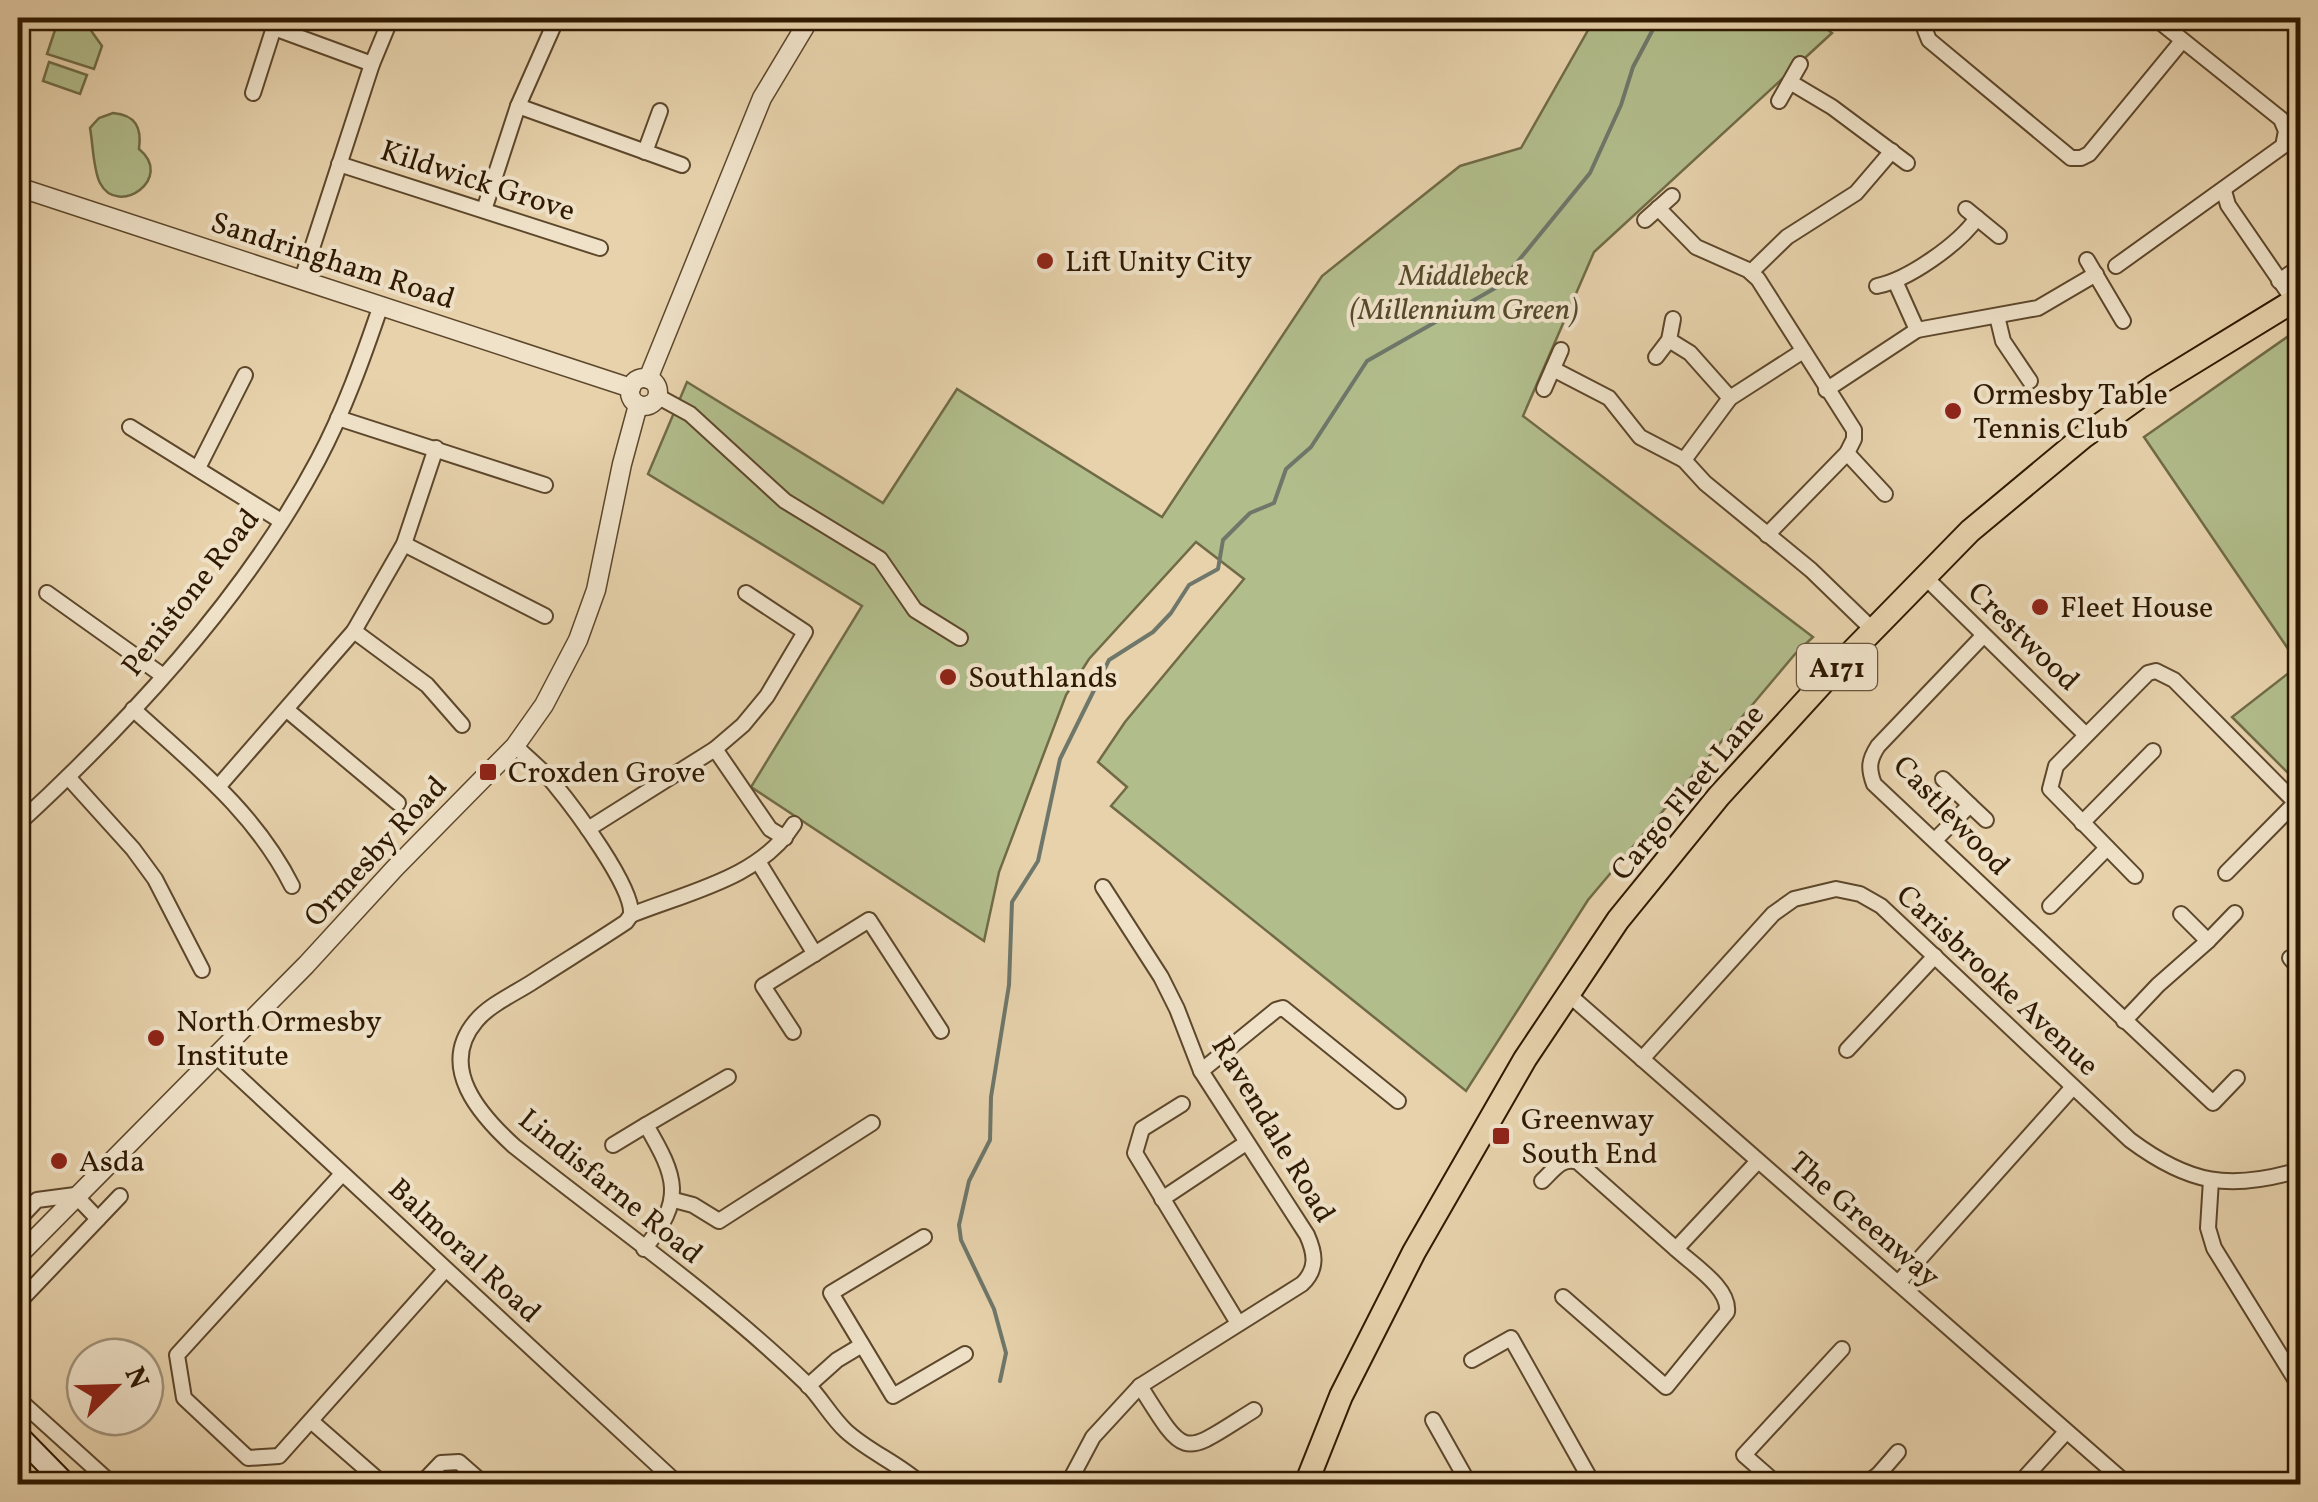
<svg xmlns="http://www.w3.org/2000/svg" width="2318" height="1502" viewBox="0 0 2318 1502" font-family="Vollkorn,serif">
<style>
.green{fill:#b2bd8c;stroke:#706b46;stroke-width:2.5}
.lines{fill:none;stroke-linecap:round;stroke-linejoin:round}
.stream{stroke:#6e776a;stroke-width:4}
.minor-casing{stroke:#5d472b;stroke-width:18}
.tertiary-casing{stroke:#5d472b;stroke-width:21}
.secondary-casing{stroke:#2f1900;stroke-width:24}
.primary-casing{stroke:#2f1900;stroke-width:26}
.minor{stroke:#efe2c9;stroke-width:14}
.tertiary{stroke:#efe2c9;stroke-width:18}
.secondary{stroke:#efe2c9;stroke-width:20}
.primary{stroke:#e7d2ac;stroke-width:22}
.poi-dot{fill:#8f2418;stroke:#efe2c9;stroke-width:4}
.labels{text-anchor:middle;stroke-width:8;stroke-linejoin:round;paint-order:stroke}
.shield{fill:#efe2c9;stroke:#69553c;stroke-width:2.5}
.shield-label{font-size:28px;font-weight:bold;fill:#2f1900}
.street-label{font-size:30px;fill:#2f1900;stroke:#efe2c9}
.poi-label{font-size:30px;fill:#2f1900;stroke:#efe2c9;text-anchor:start}
.park-label{font-size:30px;font-style:italic;fill:#564a2a;stroke:#efe2c9}
</style>
<rect width="100%" height="100%" fill="#e7d2ac"/>
<filter id="stains"><feTurbulence type="fractalNoise" baseFrequency=".002" numOctaves="4"/><feColorMatrix values="0 0 0 0 .2 0 0 0 0 .09 0 0 0 0 .02 0 0 0 .5 -.17"/></filter>
<radialGradient id="worn" r=".72"><stop offset=".6" stop-color="#630" stop-opacity="0"/><stop offset="1" stop-color="#630" stop-opacity=".3"/></radialGradient>
<g class="green">
<polygon points="66,18 82,18 102,46 94,69 47,54 55,30"/>
<polygon points="1599,18 1813,18 1832,33 1594,252 1523,416 1813,637 1795,654 1588,900 1466,1091 1111,806 1127,787 1098,762 1125,722 1244,579 1196,542 1089,659 1066,695 999,872 984,941 751,787 862,606 648,474 687,382 883,503 957,389 1162,517 1322,276 1460,166 1521,148 1591,25"/>
<polygon points="49,62 87,75 80,94 43,81"/>
<path d="M 113,113 C 136,115 142,128 139,149 C 175,178 118,218 100,183 C 93,169 93,144 90,128 L 99,118 Z"/>
<polygon points="2300,328 2300,785 2232,717 2299,665 2144,437"/>
</g>
<g class="lines">
<polyline class="stream" points="1000,1381 1006,1353 994,1309 961,1240 959,1225 969,1181 990,1140 991,1097 1009,985 1012,902 1038,861 1060,759 1109,660 1153,632 1171,613 1189,585 1218,569 1223,540 1250,513 1274,503 1286,469 1311,447 1367,361 1497,287 1590,173 1621,105 1633,67 1659,18"/>
<defs>
<g id="minor">
<polyline points="1928,18 1925,30 1929,40 2071,158 2081,158 2089,154 2182,41"/>
<polyline points="274,28 372,64"/>
<polyline points="1790,82 1832,107 1907,163"/>
<polyline points="253,93 277,18"/>
<polyline points="1779,101 1800,64"/>
<polyline points="518,106 682,165"/>
<polyline points="645,152 660,111"/>
<polyline points="339,164 600,248"/>
<polyline points="2224,191 2228,205 2294,301"/>
<polyline points="1658,208 1696,247 1748,270 1758,279 1854,430 1854,439 1847,453 1767,535"/>
<polyline points="1966,209 1999,236"/>
<polyline points="484,210 518,106 557,18"/>
<polyline points="1645,220 1672,196"/>
<polyline points="2087,260 2123,321"/>
<polyline points="2116,266 2283,146 2286,131 2281,119 2155,18"/>
<polyline points="1751,272 1787,237 1856,193 1892,151"/>
<polyline points="302,279 372,64 391,18"/>
<polyline points="1895,281 1917,330"/>
<polyline points="2279,281 2300,267"/>
<path d="M 1877,286 C 1908,280 1959,244 1977,218"/>
<polyline points="1997,316 2003,341 2030,381"/>
<polyline points="1669,340 1690,353 1730,398"/>
<polyline points="1656,357 1669,340 1673,319"/>
<polyline points="1553,369 1609,398 1640,437 1684,460 1705,483 1811,570 1873,630"/>
<polyline points="1544,389 1561,350"/>
<polyline points="1826,390 1917,330 2038,308 2096,274"/>
<polyline points="657,396 690,414 785,501 880,559 915,610 960,638"/>
<polyline points="338,418 545,485"/>
<polyline points="130,427 281,521"/>
<polyline points="1847,453 1885,494"/>
<polyline points="1684,460 1730,398 1803,351"/>
<polyline points="198,468 245,375"/>
<polyline points="404,544 545,616"/>
<polyline points="1924,576 2085,734"/>
<polyline points="47,593 162,675"/>
<polyline points="354,631 427,685 462,725"/>
<path d="M 1983,636 L 1878,746 C 1869,760 1868,768 1874,784 L 2213,1103 L 2237,1078"/>
<path d="M 133,709 C 192,763 255,812 292,886"/>
<polyline points="287,710 398,803"/>
<path d="M 515,746 C 528,758 544,771 555,785 C 574,808 634,888 631,915 L 626,922 C 596,942 565,961 534,981 C 516,993 490,1004 476,1021 C 437,1067 480,1115 514,1146 C 612,1224 717,1297 807,1384 C 821,1398 831,1417 846,1431 C 869,1452 898,1463 921,1484"/>
<polyline points="715,749 770,829 785,838"/>
<polyline points="68,777 133,849 155,879 202,970"/>
<polyline points="218,787 354,631 404,544 436,448"/>
<polyline points="1970,805 1986,820"/>
<polyline points="2082,823 2153,751"/>
<path d="M 18,824 C 130,721 246,596 318,460 C 344,411 363,358 381,305"/>
<polyline points="588,829 715,749 743,725 767,696 805,632 746,593"/>
<polyline points="1935,840 1970,805 1943,779"/>
<polyline points="759,863 815,954"/>
<polyline points="2226,873 2296,802"/>
<polyline points="2135,876 2050,789 2056,766 2148,673 2156,671 2174,680 2300,807"/>
<polyline points="2050,906 2107,848"/>
<path d="M 631,915 C 688,892 760,878 794,824"/>
<polyline points="2208,941 2235,913"/>
<polyline points="2290,958 2300,969"/>
<polyline points="1567,993 2127,1484"/>
<polyline points="2124,1021 2158,985 2208,941 2181,914"/>
<polyline points="793,1032 763,986 869,920 941,1031"/>
<polyline points="1847,1050 1935,956"/>
<polyline points="216,1056 678,1484"/>
<path d="M 1642,1059 L 1773,914 L 1794,899 L 1836,889 L 1860,894 L 1881,906 L 2130,1140 C 2189,1184 2229,1191 2300,1170"/>
<polyline points="1201,1071 1276,1010 1283,1008 1398,1101"/>
<polyline points="1182,1104 1142,1129 1135,1153 1238,1323"/>
<polyline points="613,1145 646,1125"/>
<polyline points="342,1174 177,1355 184,1398 248,1458 279,1456 445,1270"/>
<polyline points="2211,1180 2208,1228 2214,1248 2300,1387"/>
<path d="M 1542,1181 C 1553,1171 1562,1156 1578,1162 L 1676,1249"/>
<polyline points="1162,1199 1246,1143"/>
<polyline points="674,1200 693,1205 719,1221 872,1123"/>
<polyline points="18,1220 37,1200 75,1195 98,1219"/>
<polyline points="924,1237 831,1293 893,1396 965,1354"/>
<path d="M 644,1249 C 685,1199 677,1178 646,1125 L 728,1077"/>
<polyline points="1898,1283 2073,1087"/>
<path d="M 1563,1297 L 1666,1387 L 1727,1312 C 1730,1288 1693,1265 1676,1249 L 1758,1161"/>
<polyline points="18,1303 120,1196"/>
<polyline points="1472,1360 1511,1338 1593,1484"/>
<polyline points="808,1386 837,1360 862,1345"/>
<path d="M 1140,1386 C 1187,1461 1181,1456 1254,1410"/>
<polyline points="18,1399 112,1484"/>
<polyline points="1433,1420 1469,1484"/>
<polyline points="311,1421 383,1484"/>
<polyline points="1878,1475 1898,1452"/>
<polyline points="421,1484 441,1463 459,1462 484,1484"/>
<polyline points="796,1484 800,1480"/>
<path d="M 1068,1484 L 1093,1437 L 1140,1386 L 1302,1284 C 1318,1269 1315,1253 1307,1235 L 1201,1071 L 1177,1009 L 1161,977 L 1103,887"/>
<polyline points="1777,1484 1744,1455 1842,1349"/>
<polyline points="1865,1484 1878,1475 1888,1484"/>
<polyline points="2019,1484 2066,1432"/>
<polyline points="2300,1484 2300,1478"/>
</g>
<g id="tertiary">
<polyline points="18,187 631,388"/>
<circle cx="644" cy="392" r="14"/>
<polyline points="648,379 762,98 810,18"/>
<polyline points="18,1256 306,965 395,868 515,746 544,705 578,640 596,590 622,464 638,405"/>
</g>
<polyline id="secondary" points="18,1435 66,1484"/>
<polyline id="primary" points="1306,1484 1341,1396 1414,1252 1525,1059 1618,920 1719,796 1835,669 1970,531 2083,437 2153,387 2300,297"/>
</defs>
<use href="#minor" class="minor-casing"/>
<use href="#tertiary" class="tertiary-casing"/>
<use href="#secondary" class="secondary-casing"/>
<use href="#primary" class="primary-casing"/>
<use href="#minor" class="minor"/>
<use href="#tertiary" class="tertiary"/>
<use href="#secondary" class="secondary"/>
<use href="#primary" class="primary"/>
</g>
<g class="poi-dot">
<circle cx="1045" cy="261" r="10"/>
<circle cx="1953" cy="411" r="10"/>
<circle cx="2040" cy="607" r="10"/>
<circle cx="948" cy="677" r="10"/>
<rect x="478" y="762" width="20" height="20" rx="5"/>
<circle cx="156" cy="1038" r="10"/>
<rect x="1491" y="1126" width="20" height="20" rx="5"/>
<circle cx="59" cy="1161" r="10"/>
</g>
<g class="labels">
<rect class="shield" x="1797" y="644" width="80" height="46" rx="8"/>
<g class="shield-label">
<text x="1837" y="677">A171</text>
</g>
<g class="street-label">
<text transform="translate(478 180) rotate(18)" y="10">Kildwick Grove</text>
<text transform="translate(333 260) rotate(18)" y="10">Sandringham Road</text>
<text transform="translate(190 592) rotate(-52)" y="10">Penistone Road</text>
<text transform="translate(2024 636) rotate(44)" y="10">Crestwood</text>
<text transform="translate(1687 792) rotate(-50)" y="10">Cargo Fleet Lane</text>
<text transform="translate(1952 815) rotate(46)" y="10">Castlewood</text>
<text transform="translate(375 851) rotate(-47)" y="10">Ormesby Road</text>
<text transform="translate(1998 980) rotate(43)" y="10">Carisbrooke Avenue</text>
<text transform="translate(1274 1129) rotate(59)" y="10">Ravendale Road</text>
<text transform="translate(611 1186) rotate(39)" y="10">Lindisfarne Road</text>
<text transform="translate(1865 1219) rotate(41)" y="10">The Greenway</text>
<text transform="translate(465 1250) rotate(43)" y="10">Balmoral Road</text>
</g>
<g class="poi-label">
<text x="1065" y="271">Lift Unity City</text>
<text x="1973" y="404">Ormesby Table<tspan x="1973" dy="34">Tennis Club</tspan></text>
<text x="2060" y="617">Fleet House</text>
<text x="968" y="687">Southlands</text>
<text x="508" y="782">Croxden Grove</text>
<text x="176" y="1031">North Ormesby<tspan x="176" dy="34">Institute</tspan></text>
<text x="1521" y="1129">Greenway<tspan x="1521" dy="34">South End</tspan></text>
<text x="79" y="1171">Asda</text>
</g>
<g class="park-label">
<text x="1464" y="285">Middlebeck<tspan x="1464" dy="34">(Millennium Green)</tspan></text>
</g>
</g>
<rect width="2318" height="1502" fill="none" stroke="#e7d2ac" stroke-width="60"/>
<rect x="20" y="20" width="2278" height="1462" fill="none" stroke="#2f1900" stroke-width="5"/>
<rect x="30" y="30" width="2258" height="1442" fill="none" stroke="#2f1900" stroke-width="2.5"/>
<g transform="translate(115 1387) rotate(67)"><circle r="48" fill="#efe2c9" stroke="#a29279" stroke-width="2.5"/>
<path d="M0-8L18 38L0 25L-18 38Z" fill="#8f2418"/>
<text y="-15" font-size="28" font-weight="bold" text-anchor="middle" fill="#2f1900">N</text>
</g>
<rect width="100%" height="100%" filter="url(#stains)"/>
<rect width="100%" height="100%" fill="url(#worn)"/>
</svg>
